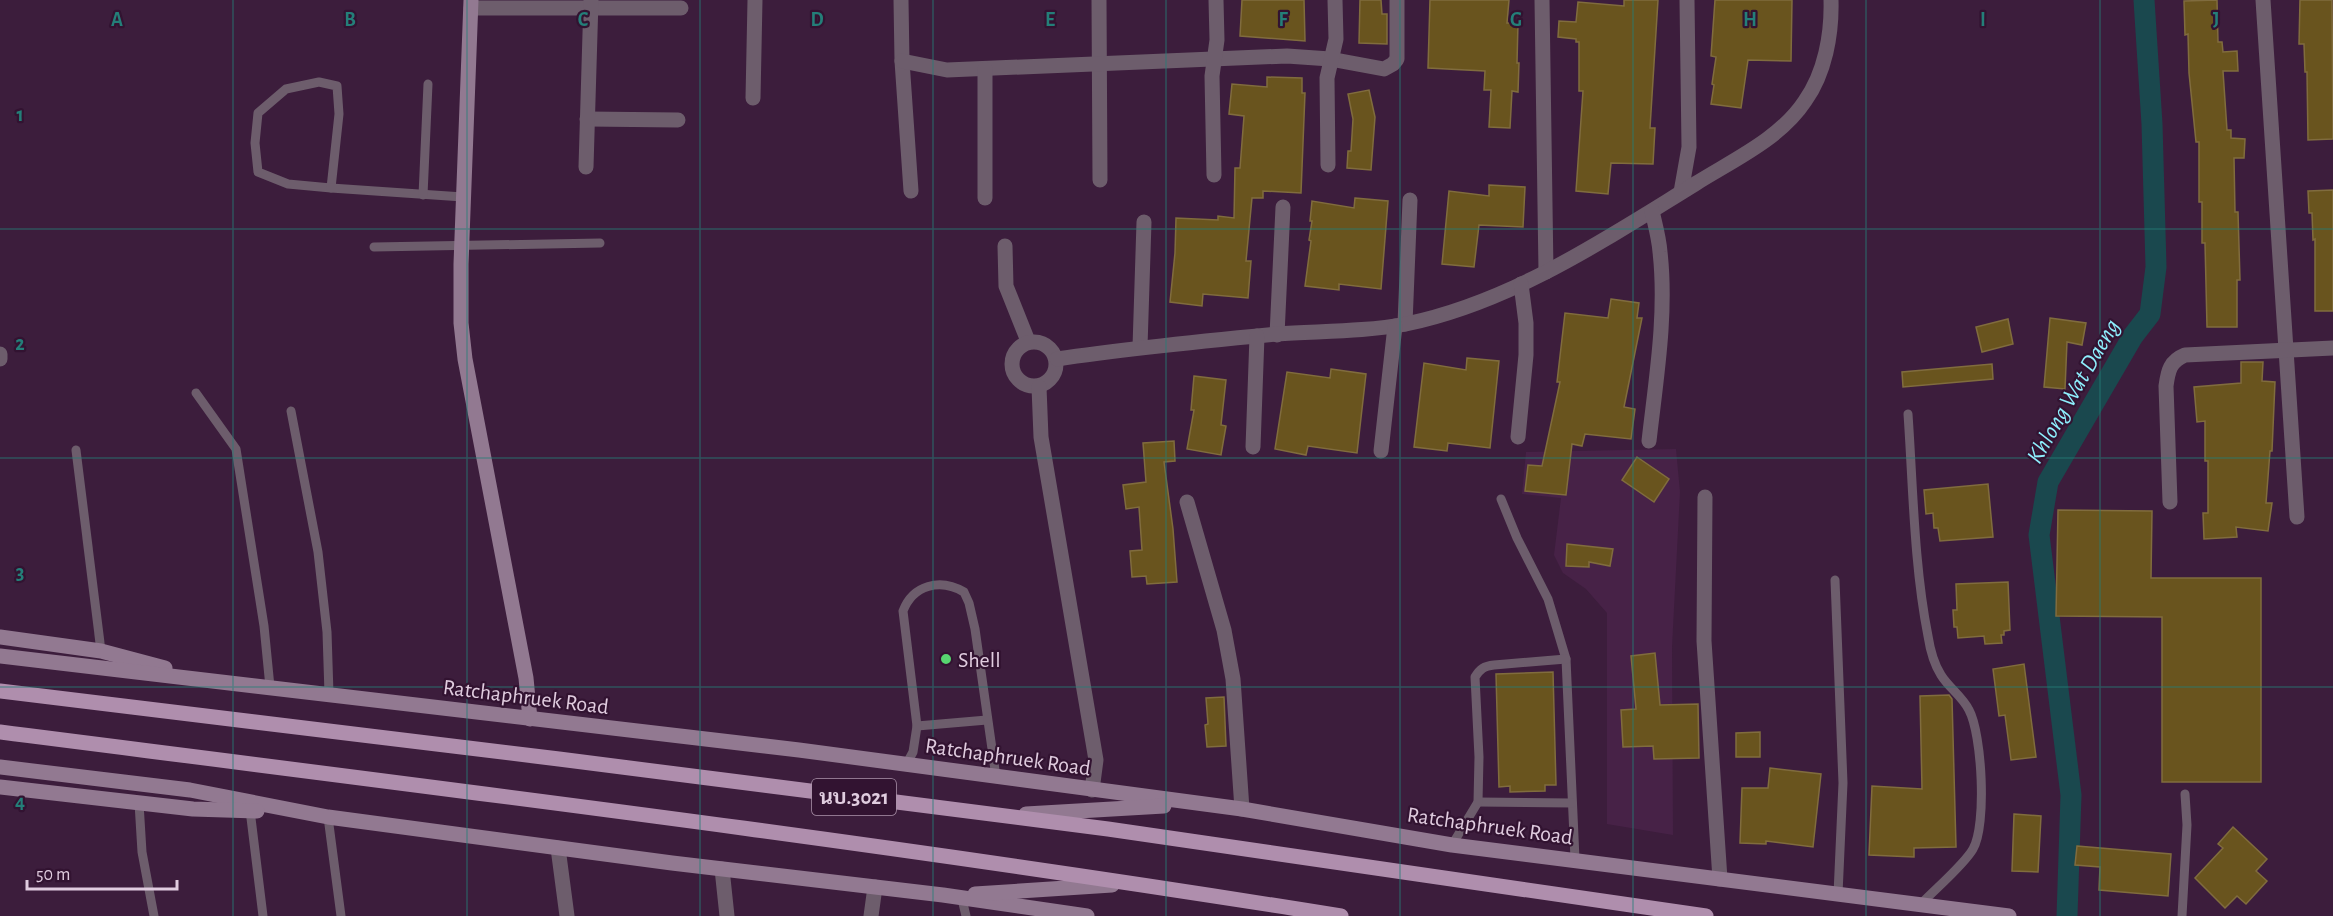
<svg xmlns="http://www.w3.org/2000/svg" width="2333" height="916" viewBox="0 0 2333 916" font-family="'Alegreya Sans',Sarabun,sans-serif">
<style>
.built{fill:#472247}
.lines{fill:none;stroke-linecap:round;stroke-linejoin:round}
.canal{stroke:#1a484e;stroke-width:21}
.building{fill:#69541e;stroke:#806c3e;stroke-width:1.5}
.lane{stroke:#6d5d6c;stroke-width:9}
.street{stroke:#6d5d6c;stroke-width:15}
.secondary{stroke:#927991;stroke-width:15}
.primary{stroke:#af8ead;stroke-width:15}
.grid{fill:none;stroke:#247f79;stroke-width:1.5;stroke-opacity:0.55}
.poi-dot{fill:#57d670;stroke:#321331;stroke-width:2}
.labels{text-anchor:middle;stroke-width:4.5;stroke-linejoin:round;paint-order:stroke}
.shield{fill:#321331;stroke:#ac94ab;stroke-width:1.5}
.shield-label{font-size:21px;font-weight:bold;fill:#e0ccdf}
.poi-label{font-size:22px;fill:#e0ccdf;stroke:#321331;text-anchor:start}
.street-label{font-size:22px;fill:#e0ccdf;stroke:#321331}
.water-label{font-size:24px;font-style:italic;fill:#8eeffd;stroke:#321331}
.grid-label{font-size:20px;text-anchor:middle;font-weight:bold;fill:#247f79;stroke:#321331;stroke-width:4.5;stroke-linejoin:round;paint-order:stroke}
</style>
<rect width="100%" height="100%" fill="#3c1d3c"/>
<polygon class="built" points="1676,449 1680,492 1672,647 1673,835 1607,824 1607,613 1586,589 1563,573 1554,555 1561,498 1522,494 1526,452"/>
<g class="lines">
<polyline class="canal" points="2067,916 2071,795 2039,535 2048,482 2133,336 2150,314 2156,267 2152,124 2144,0"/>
</g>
<g class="building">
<polygon points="1242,0 1304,0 1305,41 1240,36"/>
<polygon points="1360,0 1381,0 1382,14 1387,14 1387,44 1359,43"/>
<polygon points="1430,0 1509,0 1507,23 1518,23 1517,63 1519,63 1518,92 1512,91 1510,128 1489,127 1491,90 1484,90 1485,71 1428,68"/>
<polygon points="1624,0 1658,0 1650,128 1655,128 1653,164 1611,163 1608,194 1576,191 1583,91 1579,91 1579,42 1576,42 1576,39 1558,37 1559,21 1576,22 1578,2 1624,6"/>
<polygon points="1715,0 1792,0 1791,61 1748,60 1741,108 1711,104 1714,85 1712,84 1716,57 1711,56"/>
<polygon points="2217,0 2218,42 2222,42 2223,52 2237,51 2238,71 2223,71 2227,130 2231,130 2231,138 2245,139 2244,158 2234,158 2235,212 2238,212 2240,280 2237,280 2237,327 2207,327 2205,243 2202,243 2202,202 2199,202 2199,142 2196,142 2189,73 2188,34 2185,35 2184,1"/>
<polygon points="2300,0 2332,0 2333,139 2308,140 2307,72 2305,72 2304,44 2299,44"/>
<polygon points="1267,77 1302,78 1302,93 1305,93 1301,193 1263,191 1263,198 1252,198 1246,261 1251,261 1248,298 1203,294 1202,306 1170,302 1175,253 1176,218 1218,220 1218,216 1234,218 1235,168 1240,168 1244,116 1229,114 1232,84 1267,87"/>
<polygon points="1369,90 1375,117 1371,170 1347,168 1348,151 1351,151 1353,119 1348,94"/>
<polygon points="1489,185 1525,187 1523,227 1479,225 1474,267 1442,264 1449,191 1489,196"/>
<polygon points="2333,190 2333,311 2315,311 2315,239 2313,240 2312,213 2309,213 2308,191"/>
<polygon points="1355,198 1388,201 1381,289 1339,284 1339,290 1305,286 1311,241 1309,240 1312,221 1310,221 1312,201 1354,208"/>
<polygon points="1611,299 1639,303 1637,318 1642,318 1624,407 1635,409 1631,439 1585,434 1582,446 1572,444 1566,495 1525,491 1528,465 1542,466 1560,382 1557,382 1565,313 1608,318"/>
<polygon points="2050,318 2086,323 2082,345 2067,342 2065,389 2044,387"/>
<polygon points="2008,319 2013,344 1982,352 1976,327"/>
<polygon points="1467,358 1499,361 1490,448 1448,443 1447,451 1414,447 1424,363 1466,370"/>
<polygon points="2241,362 2263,362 2262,381 2275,382 2272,451 2270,451 2266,503 2272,503 2268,531 2236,527 2237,537 2204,539 2203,513 2208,513 2208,461 2205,461 2205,421 2197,422 2194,387 2241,383"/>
<polygon points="1992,364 1993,379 1903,387 1902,372"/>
<polygon points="1331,369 1366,374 1357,453 1308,446 1306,455 1275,449 1287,372 1330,378"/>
<polygon points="1194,376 1226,380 1221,425 1226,426 1221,455 1187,449 1194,410 1191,410"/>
<polygon points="1174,441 1175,461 1164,462 1173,529 1177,582 1147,584 1146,576 1132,577 1130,551 1142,550 1139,507 1126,509 1123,485 1146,482 1143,443"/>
<polygon points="1637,457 1669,479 1654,502 1622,480"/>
<polygon points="1988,484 1993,537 1940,541 1938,528 1934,528 1933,513 1926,514 1924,490"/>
<polygon points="2058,510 2152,511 2151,578 2261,578 2261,782 2162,782 2162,617 2056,616"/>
<polygon points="1567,544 1613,549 1610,566 1589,562 1589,567 1566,566"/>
<polygon points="2008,582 2010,630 2004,631 2004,635 2001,635 2002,643 1985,644 1984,636 1958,638 1957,627 1954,627 1953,610 1957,610 1956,584"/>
<polygon points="1655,653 1660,705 1698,704 1699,758 1654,759 1653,746 1623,747 1621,710 1636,709 1631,656"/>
<polygon points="2024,664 2036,757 2011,760 2005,715 1999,716 1993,669"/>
<polygon points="1553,672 1556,785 1545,785 1545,791 1510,792 1510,786 1499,787 1496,674"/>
<polygon points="1949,695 1952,699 1956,847 1914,848 1914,857 1869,855 1872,786 1922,789 1920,696"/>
<polygon points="1224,697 1226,746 1207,747 1205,725 1208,724 1206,698"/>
<polygon points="1760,732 1760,757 1736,757 1736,733"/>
<polygon points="1770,768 1821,774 1813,847 1766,841 1766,844 1740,843 1742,788 1768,788"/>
<polygon points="2014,814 2041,816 2038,872 2012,871"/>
<polygon points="2233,827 2267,859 2256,871 2267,881 2246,904 2237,896 2225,908 2195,878 2223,848 2218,844"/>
<polygon points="2077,846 2171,854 2168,896 2099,890 2100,867 2075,865"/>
</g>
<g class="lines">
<g class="lane">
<polygon points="319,82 337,86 339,114 331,188 288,184 258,172 255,143 258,113 286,89"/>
<polyline points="331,188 463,197"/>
<polyline points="423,195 428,84"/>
<polyline points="374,247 600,243"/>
<polyline points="196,393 236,449 264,626 270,687"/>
<polyline points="291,411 318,552 327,632 329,694"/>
<path d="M 1908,414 C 1913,486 1914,566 1928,636 C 1930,649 1934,664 1941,675 C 1949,688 1962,696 1969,710 C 1982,734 1987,825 1973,849 C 1964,865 1934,890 1920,905"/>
<polyline points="76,450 101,651"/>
<polyline points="1501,499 1517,538 1548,599 1566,659 1575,859"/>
<polyline points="1835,580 1843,783 1838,894"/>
<polyline points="917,726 987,720"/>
<path d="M 906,765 L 913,752 L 917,726 L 903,611 C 913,585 940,578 964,592 L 969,603 L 975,629 L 996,777"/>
<polyline points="1478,802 1572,803"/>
<polyline points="139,803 142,852 154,916"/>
<polyline points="250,810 263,916"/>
<polyline points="328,817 341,916"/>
<path d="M 1452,845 L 1478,802 L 1479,757 L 1475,677 C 1480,669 1484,666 1494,665 L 1566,659"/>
<polyline points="962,899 966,916"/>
<polyline points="2182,916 2187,825 2185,794"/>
</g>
<g class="street">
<polyline points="901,0 902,61 911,191"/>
<polyline points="1099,0 1100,180"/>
<polyline points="1542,0 1546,272"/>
<polyline points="2263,0 2297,517"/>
<polyline points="471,8 681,8"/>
<polyline points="902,61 947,70 1287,56 1330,59 1384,69 1393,64 1397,59 1397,0"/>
<polyline points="985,69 985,198"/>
<polyline points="753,98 755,0"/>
<polyline points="587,119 678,120"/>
<polyline points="1328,165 1327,78 1336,39 1335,0"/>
<polyline points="586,167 591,0"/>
<polyline points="1214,175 1212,76 1217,40 1216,0"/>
<polyline points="1681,192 1689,147 1687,0"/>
<polyline points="1005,246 1006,286 1028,341"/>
<polyline points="1405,324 1410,200"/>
<polyline points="1277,335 1283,207"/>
<circle cx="1034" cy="364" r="22"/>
<polyline points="1140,347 1144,222"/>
<polyline points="0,354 0,359"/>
<path d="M 1057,359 C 1130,348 1203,341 1277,334 C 1319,331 1364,332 1406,324 C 1512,302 1604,240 1695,184 C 1733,160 1780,139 1805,101 C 1825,73 1832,34 1831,0"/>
<polyline points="1039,387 1041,437 1096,760 1092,790"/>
<polyline points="1518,437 1526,355 1526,323 1521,284"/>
<path d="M 1649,441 C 1656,379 1667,314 1660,252 C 1659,238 1655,224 1652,211"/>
<polyline points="1253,447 1257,336"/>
<polyline points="1381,451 1395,326"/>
<polyline points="1705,497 1704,641 1720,879"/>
<polyline points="1187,502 1224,630 1233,679 1242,809"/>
<path d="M 2170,502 L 2166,386 C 2168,371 2170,361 2185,355 L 2333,348"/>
<polyline points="558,848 567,916"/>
<polyline points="722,869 727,916"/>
<polyline points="871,916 875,887"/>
</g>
<g class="secondary">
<polyline points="471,0 461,264 461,323 465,359 526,678 530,719"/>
<polyline points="0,637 101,651 165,668"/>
<polyline points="0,656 799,750 1242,809 1452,845 2009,916"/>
<polyline points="0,767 190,790 328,817 672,863 943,895 1087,916"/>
<polyline points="0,787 193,809 257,811"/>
<polyline points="1026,814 1164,806"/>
<polyline points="975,894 1112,885"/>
</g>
<g class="primary">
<polyline points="0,691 559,759 1108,829 1706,916"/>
<path d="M 0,732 C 447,789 895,844 1341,916"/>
</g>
</g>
<path class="grid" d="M 233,0 L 233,916M 467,0 L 467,916M 700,0 L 700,916M 933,0 L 933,916M 1166,0 L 1166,916M 1400,0 L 1400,916M 1633,0 L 1633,916M 1866,0 L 1866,916M 2100,0 L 2100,916M 0,229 L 2333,229M 0,458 L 2333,458M 0,687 L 2333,687"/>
<circle class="poi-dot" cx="946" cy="659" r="6"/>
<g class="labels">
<rect class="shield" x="812" y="779" width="84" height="36" rx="4.5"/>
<g class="shield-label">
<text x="854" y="804">นบ.3021</text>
</g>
<g class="poi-label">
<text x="958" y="667">Shell</text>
</g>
<g class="street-label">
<text transform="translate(526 696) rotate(7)" y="8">Ratchaphruek Road</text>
<text transform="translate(1008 756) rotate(8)" y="8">Ratchaphruek Road</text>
<text transform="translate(1490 825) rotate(8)" y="8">Ratchaphruek Road</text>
</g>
<g class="water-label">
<text transform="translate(2073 391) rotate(-60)" y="8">Khlong Wat Daeng</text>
</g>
</g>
<g class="grid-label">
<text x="117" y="26">A</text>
<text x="350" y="26">B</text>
<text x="583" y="26">C</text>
<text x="817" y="26">D</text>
<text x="1050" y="26">E</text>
<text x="1283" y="26">F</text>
<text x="1516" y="26">G</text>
<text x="1750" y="26">H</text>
<text x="1983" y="26">I</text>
<text x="2216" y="26">J</text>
<text x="20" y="121">1</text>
<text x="20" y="350">2</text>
<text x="20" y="579">3</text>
<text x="20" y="808">4</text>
</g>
<path d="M27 880v9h150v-9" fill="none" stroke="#e0ccdf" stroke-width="3"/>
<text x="36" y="880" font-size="18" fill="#e0ccdf" stroke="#321331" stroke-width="4.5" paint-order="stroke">50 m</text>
</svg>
